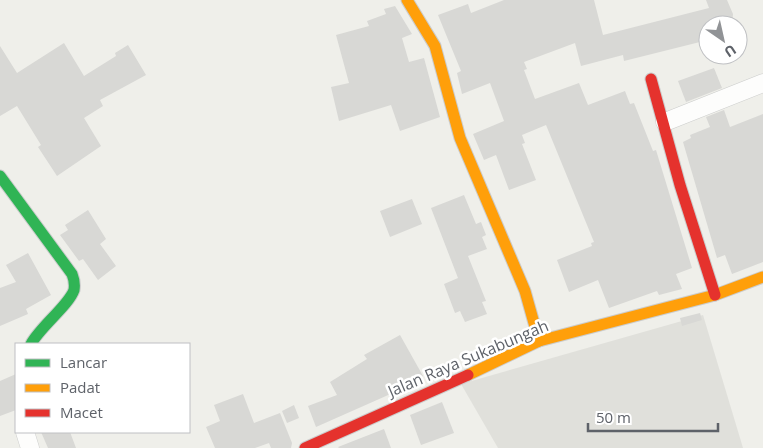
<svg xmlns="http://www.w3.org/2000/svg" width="763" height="448" viewBox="0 0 763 448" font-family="'Open Sans',sans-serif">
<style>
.industrial{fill:#e0e0db}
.building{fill:#d8d8d5}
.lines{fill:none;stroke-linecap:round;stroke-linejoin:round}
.street-casing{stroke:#cccdcc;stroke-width:19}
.fast-casing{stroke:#cbcccc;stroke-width:13}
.slow-casing{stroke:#cbcccc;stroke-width:13}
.jam-casing{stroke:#cbcccc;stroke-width:13}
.street{stroke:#fdfdfc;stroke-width:18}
.fast{stroke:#30b455;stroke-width:11}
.slow{stroke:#ff9f0a;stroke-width:11}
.jam{stroke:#e5322d;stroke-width:11}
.labels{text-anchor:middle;stroke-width:5;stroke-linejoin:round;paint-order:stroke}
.street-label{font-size:16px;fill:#5e6269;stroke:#fff}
</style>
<rect width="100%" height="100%" fill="#efefea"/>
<polygon class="industrial" points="703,315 743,448 498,448 461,384"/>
<g class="building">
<polygon points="504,0 594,0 603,35 709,8 706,0 727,0 733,14 732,25 708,25 708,40 624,61 623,55 581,66 575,43 524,62 527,69 524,70 535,99 579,83 588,105 625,91 630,104 634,103 653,151 656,150 692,268 676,274 682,289 659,295 657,291 609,308 598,280 569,292 557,260 592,246 591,243 594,242 546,125 522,135 525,143 522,144 536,180 509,190 496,155 484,160 473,134 504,121 490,83 462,94 457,73 461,71 438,15 468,4 471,13"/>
<polygon points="395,6 412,34 402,38 409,62 424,58 440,117 400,131 391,105 339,121 331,87 349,83 336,35 369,26 367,21 386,14 384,9"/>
<polygon points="64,43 84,76 116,56 115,53 128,45 146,75 100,100 103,106 84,118 101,146 57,176 38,147 41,145 17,106 0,116 0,46 17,73"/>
<polygon points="714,68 722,88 686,102 678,81"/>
<polygon points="724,110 730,127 763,114 763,262 732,274 725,255 717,258 683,142 691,138 690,135 710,127 706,117"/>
<polygon points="464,195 476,224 481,222 486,235 482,237 487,249 468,256 486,301 482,302 487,314 465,322 460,311 455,313 444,284 458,278 431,208"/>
<polygon points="412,199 422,224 390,237 380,211"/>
<polygon points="88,210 106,239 100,244 116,266 98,280 83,259 79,261 60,235 68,230 65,225"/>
<polygon points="28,253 51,295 26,309 28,314 0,326 0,288 16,282 6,265"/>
<polygon points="700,313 702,320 682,326 680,318"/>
<polygon points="400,335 423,376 395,392 316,427 308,406 337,395 330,382 367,359 364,355"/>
<polygon points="16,374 16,410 0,416 0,381"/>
<polygon points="243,394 254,423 280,413 292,443 291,448 271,448 269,443 255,448 215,448 206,427 220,421 214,405"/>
<polygon points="442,402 454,433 421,445 410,415"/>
<polygon points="294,405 299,418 287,423 282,411"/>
<polygon points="384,429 391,448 339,448 338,447"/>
<polygon points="41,432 70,432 76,448 48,448"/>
</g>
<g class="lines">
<defs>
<g id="street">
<polyline points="665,122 763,83"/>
<polyline points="25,432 30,448"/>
</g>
<path id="fast" d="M 0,176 L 72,274 C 74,279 75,284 74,290 C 69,305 40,327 31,344"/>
<g id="slow">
<polyline points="407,0 435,46 460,138 525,291 539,341"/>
<polyline points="468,375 539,341 715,295 763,277"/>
</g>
<g id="jam">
<polyline points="651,79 680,185 715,295"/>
<polyline points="305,448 468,375"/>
</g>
</defs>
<use href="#street" class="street-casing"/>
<use href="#fast" class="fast-casing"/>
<use href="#slow" class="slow-casing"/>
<use href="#jam" class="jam-casing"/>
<use href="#street" class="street"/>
<use href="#fast" class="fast"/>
<use href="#slow" class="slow"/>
<use href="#jam" class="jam"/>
</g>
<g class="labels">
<g class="street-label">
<text transform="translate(468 358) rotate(-23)" y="6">Jalan Raya Sukabungah</text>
</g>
</g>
<rect x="15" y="343" width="175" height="90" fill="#ffffff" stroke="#bfc0c3"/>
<rect x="25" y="359" width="25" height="8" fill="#30b455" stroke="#bfc0c3"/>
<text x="60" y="368" font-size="15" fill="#5e6269">Lancar</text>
<rect x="25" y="384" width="25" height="8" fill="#ff9f0a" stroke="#bfc0c3"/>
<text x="60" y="393" font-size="15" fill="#5e6269">Padat</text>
<rect x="25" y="409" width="25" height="8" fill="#e5322d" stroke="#bfc0c3"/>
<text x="60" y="418" font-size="15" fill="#5e6269">Macet</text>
<g transform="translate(723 40) rotate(146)"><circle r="24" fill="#ffffff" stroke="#bfc0c3"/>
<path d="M0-4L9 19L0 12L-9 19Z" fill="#919396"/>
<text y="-8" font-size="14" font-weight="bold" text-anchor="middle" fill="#5e6269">U</text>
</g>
<path d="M588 423v8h130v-8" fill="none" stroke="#5e6269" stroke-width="2.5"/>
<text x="596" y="423" font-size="15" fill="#5e6269" stroke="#ffffff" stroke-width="4" paint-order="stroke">50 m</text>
</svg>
